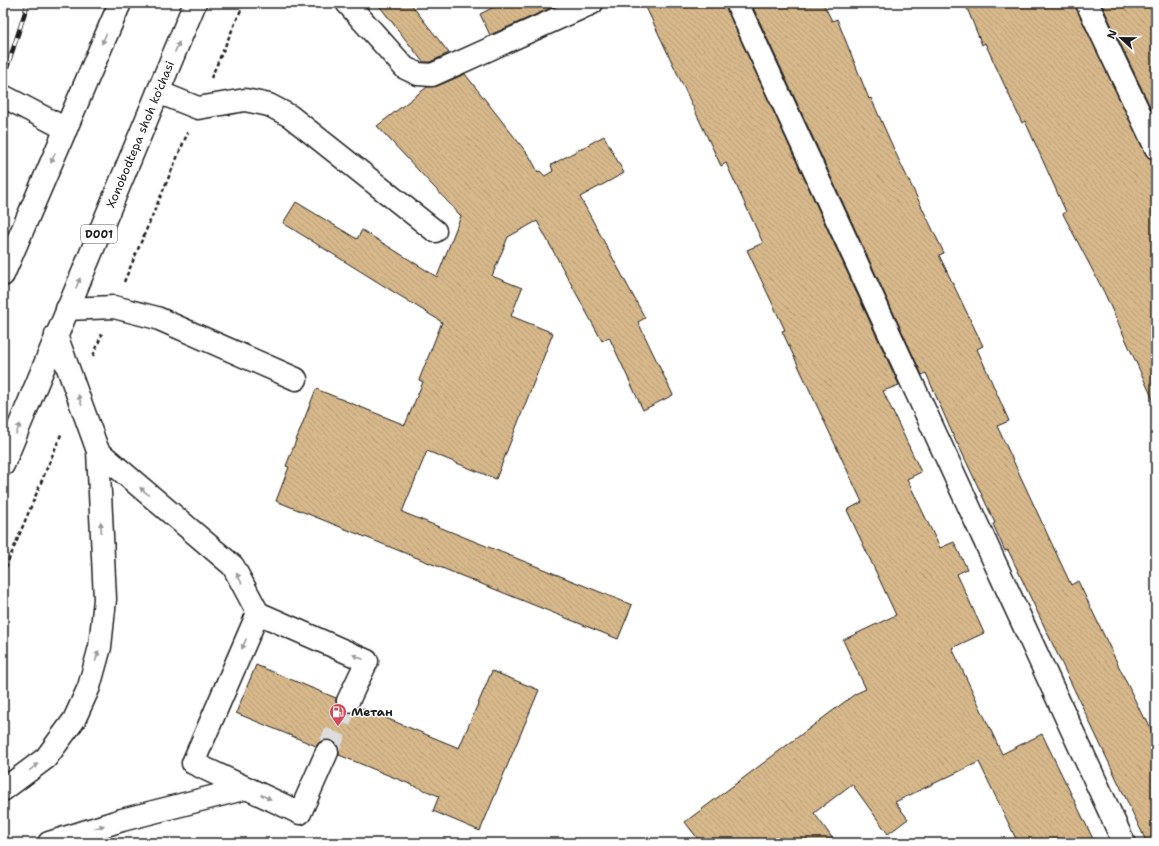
<svg xmlns="http://www.w3.org/2000/svg" width="1159" height="846" viewBox="0 0 1159 846" font-family="'Shantell Sans',sans-serif">
<style>
.building{fill:url(#building-back-hatch);stroke:#1c1c1c}
.lines{fill:none;stroke-linecap:round;stroke-linejoin:round}
.minor-tunnel{stroke:#ddd;stroke-width:22;stroke-dasharray:22 11;stroke-linecap:butt}
.minor-casing{stroke:#1c1c1c;stroke-width:25}
.highway-casing{stroke:#1c1c1c;stroke-width:25}
.path{stroke:#1c1c1c;stroke-width:2.5;stroke-dasharray:4 3;stroke-linecap:butt}
.minor{stroke:#fff;stroke-width:22}
.highway{stroke:#fff;stroke-width:22}
.rail-casing{stroke:#1c1c1c;stroke-width:4.5}
.rail{stroke:#fff;stroke-width:3;stroke-dasharray:9;stroke-linecap:butt}
.oneway{fill:#999}
.labels{text-anchor:middle;stroke-width:3;stroke-linejoin:round;paint-order:stroke}
.shield{fill:#fff;stroke:#606060;stroke-width:1}
.shield-label{font-size:11px;font-weight:bold;fill:#1c1c1c}
.street-label{font-size:12px;fill:#1c1c1c;stroke:#fff}
.poi-label{font-size:12px;font-weight:bold;fill:#1c1c1c;stroke:#fff;text-anchor:start}
</style>
<defs>
<pattern id="building-back-hatch" width="6" height="6" patternUnits="userSpaceOnUse"><rect width="6" height="6" fill="#d7b88b"/><path d="M-1 5l2 2M0 0l6 6M5-1l2 2" fill="none" stroke="#b89e77"/></pattern>
</defs>
<rect width="100%" height="100%" fill="#fff"/>
<filter id="ink" filterUnits="userSpaceOnUse"><feTurbulence type="fractalNoise" baseFrequency=".025" numOctaves="2"/><feDisplacementMap in="SourceGraphic" scale="8" xChannelSelector="R" yChannelSelector="G"/><feConvolveMatrix kernelMatrix="1 2 1 2 8 2 1 2 1" color-interpolation-filters="sRGB"/></filter>
<g filter="url(#ink)">
<g class="building">
<polygon points="377,3 410,3 449,53 430,62 423,62"/>
<polygon points="502,3 562,3 490,35 480,14"/>
<polygon points="644,3 725,3 726,8 899,385 883,391 921,472 907,479 940,548 954,542 967,569 957,574 984,633 952,648 1002,754 1042,734 1095,843 1018,843 979,762 895,802 908,819 888,834 852,784 814,813 836,843 701,843 685,822 855,694 866,689 843,640 896,615 847,510 862,502 782,331 785,330 747,250 763,243 726,163 721,166"/>
<polygon points="751,3 823,3 832,21 837,19 869,99 871,98 897,156 944,253 939,255 983,346 977,349 1009,421 997,426 1071,585 1078,581 1144,719 1146,718 1156,739 1156,843 1147,843 1008,550 1005,551 993,524 995,523 958,444 957,444 926,373 922,375"/>
<polygon points="965,3 1075,3 1076,8 1145,153 1149,158 1156,160 1156,406 1104,292 1063,214 1066,212 1025,121 1022,123 985,43 982,45"/>
<polygon points="1101,3 1156,3 1156,119"/>
<polygon points="465,74 530,157 538,172 540,171 545,176 553,171 551,165 604,136 624,173 580,197 645,318 638,322 673,395 643,410 609,337 602,341 537,221 508,237 492,276 522,288 511,316 553,333 496,479 427,451 402,512 632,605 618,639 276,501 289,467 286,466 316,389 405,425 423,382 419,380 442,322 283,223 296,202 357,239 362,230 437,277 461,216 377,126 427,87 437,86"/>
<polygon points="256,665 336,698 336,702 338,708 343,712 349,713 355,711 359,707 459,748 492,671 539,690 480,831 433,811 439,796 339,755 339,750 337,745 332,741 325,740 320,742 316,746 236,713"/>
</g>
<g class="lines">
<polyline class="minor-tunnel" points="327,752 348,701"/>
<defs>
<g id="minor">
<polyline points="347,3 405,68 418,74 432,75 592,3"/>
<polyline points="737,3 1124,843"/>
<polyline points="1087,3 1156,148"/>
<polyline points="158,92 198,108 245,100 269,105 290,116 435,231"/>
<polyline points="3,96 66,129"/>
<polyline points="67,309 114,307 157,318 296,379"/>
<polyline points="98,451 233,566 258,613"/>
<polyline points="327,752 300,813 193,763 258,613 367,661 348,701"/>
<polyline points="3,790 46,758 74,720 89,687 100,647 105,599 98,451 56,335"/>
<polyline points="49,843 122,820 247,788"/>
</g>
<g id="highway">
<polyline points="3,275 120,3"/>
<path id="s1" d="M 3,465 L 195,3"/>
</g>
</defs>
<use href="#minor" class="minor-casing"/>
<use href="#highway" class="highway-casing"/>
<g class="path">
<polyline points="211,78 244,3"/>
<polyline points="124,282 188,132"/>
<polyline points="93,356 102,334"/>
<polyline points="3,574 62,432"/>
</g>
<use href="#minor" class="minor"/>
<use href="#highway" class="highway"/>
<defs>
<g id="rail">
<polyline points="3,17 7,3"/>
<polyline points="3,80 28,3"/>
</g>
</defs>
<use href="#rail" class="rail-casing"/>
<use href="#rail" class="rail"/>
</g>
<defs><path id="oneway-solid" d="M-6-.8H1V-3.2L6.5 0L1 3.2V.8H-6Z"/></defs>
<g class="oneway">
<use href="#oneway-solid" transform="translate(104 39) rotate(113)"/>
<use href="#oneway-solid" transform="translate(177 47) rotate(-67)"/>
<use href="#oneway-solid" transform="translate(53 158) rotate(113)"/>
<use href="#oneway-solid" transform="translate(78 283) rotate(-67)"/>
<use href="#oneway-solid" transform="translate(80 400) rotate(-109)"/>
<use href="#oneway-solid" transform="translate(18 429) rotate(-68)"/>
<use href="#oneway-solid" transform="translate(144 491) rotate(-140)"/>
<use href="#oneway-solid" transform="translate(101 527) rotate(-93)"/>
<use href="#oneway-solid" transform="translate(239 578) rotate(-118)"/>
<use href="#oneway-solid" transform="translate(244 644) rotate(113)"/>
<use href="#oneway-solid" transform="translate(97 656) rotate(-74)"/>
<use href="#oneway-solid" transform="translate(358 657) rotate(-156)"/>
<use href="#oneway-solid" transform="translate(34 767) rotate(-38)"/>
<use href="#oneway-solid" transform="translate(266 797) rotate(25)"/>
<use href="#oneway-solid" transform="translate(99 827) rotate(-17)"/>
</g>
</g>
<defs>
<symbol id="fuel-pin" viewBox="-11 -11 22 30"><path d="M0 17L-7.5 6A9.5 9.5 0 1 1 7.5 6Z" fill="#d1495b" stroke="#fff"/><path d="M-5.5-6h7V0h2V4h1.3V-2.5L3-4.5l.8-.8L6-3V5H2.5V1h-1V6h-7ZM-4.2-4.7v3.2H.2V-4.7Z" fill="#fff"/></symbol>
</defs>
<g fill-rule="evenodd">
<use href="#fuel-pin" x="328" y="702" width="20" height="27"/>
</g>
<g class="labels">
<rect class="shield" x="81" y="225" width="36" height="18" rx="3"/>
<g class="shield-label">
<text x="99" y="238">D001</text>
</g>
<g class="street-label">
<text dy="4" stroke="none"><textPath href="#s1" startOffset="358">Xonobodtepa shoh ko'chasi</textPath></text>
</g>
<g class="poi-label">
<text x="351" y="716">Метан</text>
</g>
</g>
<rect width="1159" height="846" fill="none" stroke="#fff" stroke-width="16"/>
<rect x="8" y="8" width="1143" height="830" fill="none" stroke="#1c1c1c" stroke-width="1.5" filter="url(#ink)"/>
<g transform="translate(1121 38) rotate(292)" stroke="#ffffff" stroke-width="3" paint-order="stroke">
<path d="M0-3L7 15L0 10L-7 15Z" fill="#1c1c1c"/>
<text y="-6" font-size="11" font-weight="bold" text-anchor="middle" fill="#1c1c1c">N</text>
</g>
</svg>
